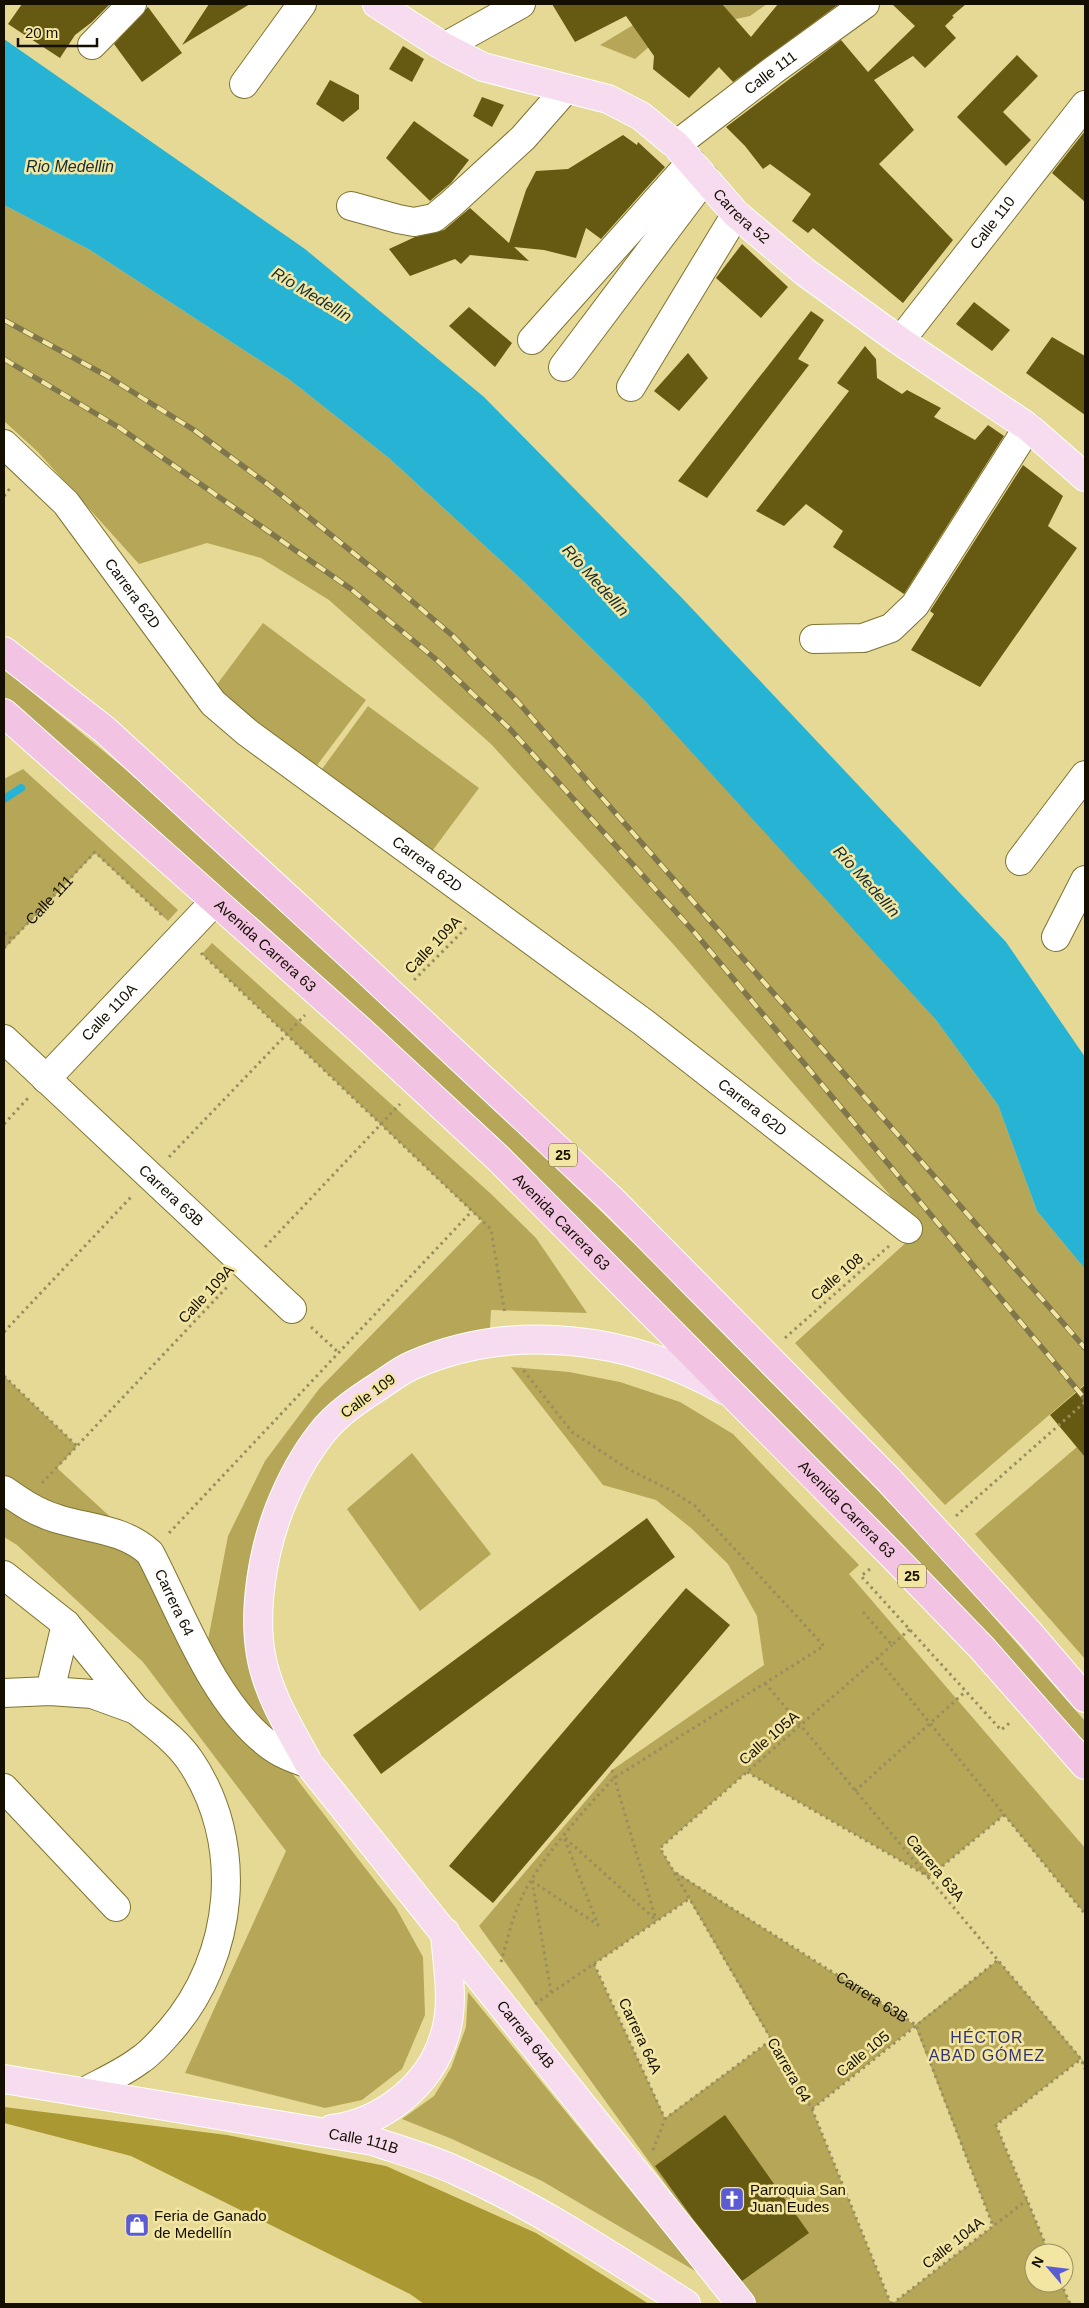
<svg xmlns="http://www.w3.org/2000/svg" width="1089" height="2308" viewBox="0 0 1089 2308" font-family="Helvetica,sans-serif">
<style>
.green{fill:#b5a658;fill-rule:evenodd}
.forest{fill:#aa9832}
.water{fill:#27b3d4}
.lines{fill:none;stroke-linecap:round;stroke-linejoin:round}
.stream{stroke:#27b3d4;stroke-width:8}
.building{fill:#665a13}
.minor-casing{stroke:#7f7331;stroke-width:30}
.major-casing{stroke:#fff;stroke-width:30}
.highway-casing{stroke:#fff;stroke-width:30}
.path{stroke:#998e5e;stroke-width:3;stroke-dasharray:2.5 4;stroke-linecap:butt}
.minor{stroke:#fff;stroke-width:28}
.major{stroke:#f7dbee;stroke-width:28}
.highway{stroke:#f2c3e3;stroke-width:28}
.rail-casing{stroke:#7f764c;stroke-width:5.5}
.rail{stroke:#f3e6a2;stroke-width:4;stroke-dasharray:11;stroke-linecap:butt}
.labels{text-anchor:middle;stroke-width:5;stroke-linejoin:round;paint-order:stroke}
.shield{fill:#f3e6a2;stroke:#575031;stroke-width:1}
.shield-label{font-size:14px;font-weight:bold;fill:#140f00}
.street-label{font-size:15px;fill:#140f00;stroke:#f3e6a2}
.poi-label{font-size:15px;fill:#140f00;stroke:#f3e6a2;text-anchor:start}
.water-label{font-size:16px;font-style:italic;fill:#122d35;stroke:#f3e6a2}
.neighbourhood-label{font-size:16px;letter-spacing:1px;fill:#333570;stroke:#f3e6a2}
</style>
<rect width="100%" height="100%" fill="#e6d995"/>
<g class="green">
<polygon points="668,4 767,4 750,16 717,23 673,26 635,59 600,45"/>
<polygon points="4,205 90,250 290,380 390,459 521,579 645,701 799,868 936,1020 998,1105 1037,1211 1085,1269 1085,1384 945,1505 795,1343 920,1230 674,945 491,744 329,600 261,558 207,543 139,564 38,452 4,421"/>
<polygon points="263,623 366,700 315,768 212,691"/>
<polygon points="4,669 130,773 309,934 488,1102 678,1286 926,1540 1085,1721 1085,1742 911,1554 665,1310 33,724 4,700"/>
<polygon points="368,706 479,788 427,858 317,776"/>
<polygon points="23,769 178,910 168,921 95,853 4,949 4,779"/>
<polygon points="212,943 490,1193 536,1238 587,1313 491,1310 490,1328 433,1343 380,1371 301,1443 254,1672 277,1738 243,1709 217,1665 208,1640 228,1536 265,1461 319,1389 482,1221 202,954"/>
<path d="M 511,1367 L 569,1372 L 620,1382 L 680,1402 L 733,1434 L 859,1565 L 849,1574 L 1085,1848 L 1085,1914 L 1004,1815 L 929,1877 L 747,1772 L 660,1848 L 674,1871 L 915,2025 L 998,1960 L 1085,2063 L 1085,2069 L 1081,2059 L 996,2125 L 1049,2253 L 1034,2253 L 1034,2283 L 1061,2283 L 1070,2304 L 892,2304 L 993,2226 L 915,2026 L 812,2109 L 891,2304 L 752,2304 L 479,1926 L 612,1770 L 764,1665 L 757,1616 L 728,1564 L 691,1528 L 656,1500 L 603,1485 ZM 689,1899 L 771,2040 L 665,2118 L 594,1964 Z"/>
<polygon points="4,1376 77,1446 57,1468 118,1524 154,1591 241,1728 292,1773 396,1908 423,1957 425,2015 402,2069 362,2100 325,2108 185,2073 286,1851 143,1662 17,1545 4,1537"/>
<polygon points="1077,1447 1085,1457 1085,1659 975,1534"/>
<polygon points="412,1453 491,1554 420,1611 347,1509"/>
<polygon points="468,1992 697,2272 542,2181 452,2139 402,2119 434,2096 451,2068 466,2027"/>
</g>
<polygon class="forest" points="4,2107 227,2135 386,2166 536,2233 649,2304 424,2304 410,2294 131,2156 4,2123"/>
<polygon class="water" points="4,39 305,249 484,397 681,597 1006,942 1085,1057 1085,1269 1037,1211 998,1105 936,1020 645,701 521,579 390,459 290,380 90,250 4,205"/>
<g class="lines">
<polyline class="stream" points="4,799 21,788"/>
</g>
<g class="building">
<polygon points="22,4 110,4 92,22 75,35 60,58 8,24"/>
<polygon points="209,4 250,4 182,45"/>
<polygon points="552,4 722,4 751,37 778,4 839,4 733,82 719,67 689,98 653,69 654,56 626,16 575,42"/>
<polygon points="892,4 966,4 952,16 954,17 945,26 956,38 925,68 913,56 874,80 914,130 879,164 953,240 903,303 813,228 808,233 792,221 811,194 770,164 763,169 745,146 726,127 841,40 868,72 915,26"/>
<polygon points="148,7 182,53 142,82 114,44"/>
<polygon points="403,46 424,59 412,82 389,69"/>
<polygon points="1017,55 1038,76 1003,112 1031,140 1006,166 957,117"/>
<polygon points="330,80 359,95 359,109 343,122 316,104"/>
<polygon points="482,97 504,105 492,127 473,116"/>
<polygon points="414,121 469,160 451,183 430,201 386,158"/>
<polygon points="1085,131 1085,202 1052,173"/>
<polygon points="623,135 637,145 638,142 665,167 601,239 586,228 576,258 544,250 514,247 529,261 470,255 461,264 455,259 410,276 389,249 415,237 444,230 470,208 509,243 526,190 536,171 568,169"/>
<polygon points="742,244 788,287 761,318 716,278"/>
<polygon points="974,302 1010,330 992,351 956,324"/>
<polygon points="469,307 512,343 495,367 449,326"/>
<polygon points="811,311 824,320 798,359 809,365 707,498 678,481"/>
<polygon points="1052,337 1085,356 1085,415 1026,373"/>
<polygon points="865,346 876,359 877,378 902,394 907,390 941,408 934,417 975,440 988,425 1004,436 904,594 833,547 843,531 806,504 784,526 756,511 849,391 837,383"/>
<polygon points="688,353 708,378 679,411 654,391"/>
<polygon points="1023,465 1063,496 1048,526 1077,548 980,687 911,650 934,614 930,611"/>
<polygon points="1085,1385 1085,1457 1050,1415"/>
<polygon points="647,1518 675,1557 381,1774 353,1735"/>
<polygon points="686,1588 730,1625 493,1903 449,1866"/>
<polygon points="725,2115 809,2233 742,2281 693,2219 655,2166"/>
</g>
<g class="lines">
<defs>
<g id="minor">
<polyline points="92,45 132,4"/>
<polyline points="444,47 521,4"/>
<polyline points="244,84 302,4"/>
<path id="s3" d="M 676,145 L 775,69 L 865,4"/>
<polyline points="351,206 398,219 414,222 434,218 451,204 523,138 566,89"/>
<polyline points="532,340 691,162"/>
<path id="s4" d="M 900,341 L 1085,105"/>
<polyline points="563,367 705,178"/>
<polyline points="631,387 736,214"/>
<path id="s5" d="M 4,444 L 66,503 L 213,703 L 248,733 L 643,1022 L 908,1229"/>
<polyline points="814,639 863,638 891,628 915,605 1028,427"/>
<polyline points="1020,861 1085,775"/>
<polyline points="1056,937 1085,880"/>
<path id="s6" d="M 4,1039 L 292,1309"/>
<path id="s7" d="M 46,1079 L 215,901"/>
<path id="s8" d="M 4,1490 C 21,1502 37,1513 58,1519 C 90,1529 124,1529 150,1553 C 182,1614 213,1702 268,1744 C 280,1754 295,1759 309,1764"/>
<polyline points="4,1575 66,1624 136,1710 92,1694 50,1691 4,1693"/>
<polyline points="50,1691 66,1624"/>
<polyline points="4,1788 116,1907"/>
<path d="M 84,2092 C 102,2082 123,2073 140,2060 C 151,2053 161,2041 170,2031 C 235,1957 246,1841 189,1759 C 175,1739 154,1725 136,1710"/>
</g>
<g id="major">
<path id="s9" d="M 377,4 L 444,47 L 483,67 L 608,99 L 641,116 L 676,145 L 736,214 L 805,272 L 900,341 L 1028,427 L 1085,477"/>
<path id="s10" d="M 724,1390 C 630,1337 514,1321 413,1365 C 401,1370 390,1379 379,1386 C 359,1399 336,1414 321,1434 C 303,1457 290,1482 279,1510 C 263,1552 253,1610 261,1655 C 268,1695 290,1729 309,1764 L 741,2304"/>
<path id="s11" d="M 4,2079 L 373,2141 C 402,2151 432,2159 459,2172 C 539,2208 613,2257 686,2304"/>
<path d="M 332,2129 C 382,2123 431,2085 445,2034 C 455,2002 447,1965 445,1932"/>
</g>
<g id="highway">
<polyline points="4,651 105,730 365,969 612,1200 888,1479 1030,1634 1085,1698"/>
<path id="s12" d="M 4,713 L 361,1031 L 498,1158 L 892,1555 L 982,1648 L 1085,1765"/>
</g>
</defs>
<use href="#minor" class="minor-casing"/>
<use href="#major" class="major-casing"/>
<use href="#highway" class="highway-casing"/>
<g class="path">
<polyline points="4,496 11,487"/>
<polyline points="4,933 12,939"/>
<path id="s1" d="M 4,948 L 95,852 L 164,917"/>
<polyline points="201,953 491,1229 505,1315"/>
<polyline points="414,980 468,926"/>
<polyline points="4,1124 29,1097"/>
<polyline points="169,1157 305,1015"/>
<polyline points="265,1247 400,1104"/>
<polyline points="311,1327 339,1353"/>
<polyline points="4,1332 132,1196"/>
<polyline points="785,1338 889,1246"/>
<polyline points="4,1376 77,1446"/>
<polyline points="42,1483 228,1286"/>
<polyline points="956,1516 1085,1402"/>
<polyline points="169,1533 472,1211"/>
<polyline points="870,1569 861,1576 1001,1730 1012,1721"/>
<polyline points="863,1612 892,1645 910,1629"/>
<polyline points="877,1658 1085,1914"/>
<polyline points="765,1683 1081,2059 1085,2069"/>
<polyline points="612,1770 656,1920"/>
<polyline points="747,1772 929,1877 1004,1815"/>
<polyline points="855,1791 966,1691"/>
<path id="s2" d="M 676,1873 L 916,2025 L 993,2226"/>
<polyline points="532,1881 598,1925 564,1837 657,1921"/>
<polyline points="532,1881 551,1992"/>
<path d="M 501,1962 C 507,1941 512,1919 521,1899 C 538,1861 585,1809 614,1778 L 824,1646 L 695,1506 L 672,1491 L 628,1469 L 572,1432 L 521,1367"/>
<polyline points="594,1964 665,2119"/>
<polyline points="535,2004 689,1899"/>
<polyline points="812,2109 998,1960"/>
<polyline points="653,2150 665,2119 771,2040"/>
<polyline points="1049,2253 996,2125 1081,2059"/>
<polyline points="1061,2283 1070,2304"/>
<polyline points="891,2304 812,2109 660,1848 892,1645"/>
<polyline points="892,2304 1027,2200"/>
</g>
<use href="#minor" class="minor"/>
<use href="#major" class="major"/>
<use href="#highway" class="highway"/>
<defs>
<g id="rail">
<polyline points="4,320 107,376 194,430 270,486 392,584 453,636 518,702 1085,1348"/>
<polyline points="4,359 120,428 351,589 438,661 510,729 695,933 1085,1399"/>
</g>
</defs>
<use href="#rail" class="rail-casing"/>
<use href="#rail" class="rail"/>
</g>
<defs>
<symbol id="church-square" viewBox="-11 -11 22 22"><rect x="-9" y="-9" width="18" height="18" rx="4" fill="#5b5bd3" stroke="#f3e6a2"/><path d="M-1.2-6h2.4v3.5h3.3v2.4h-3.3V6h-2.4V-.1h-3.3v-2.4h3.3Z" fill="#fff"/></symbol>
<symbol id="shop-square" viewBox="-11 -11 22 22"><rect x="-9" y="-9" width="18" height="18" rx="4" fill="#5b5bd3" stroke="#f3e6a2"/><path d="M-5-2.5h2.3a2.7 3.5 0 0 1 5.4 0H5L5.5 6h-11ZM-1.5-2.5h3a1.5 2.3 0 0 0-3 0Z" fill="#fff"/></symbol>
</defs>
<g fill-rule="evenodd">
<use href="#church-square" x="718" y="2185" width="28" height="28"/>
<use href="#shop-square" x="123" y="2211" width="28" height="28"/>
</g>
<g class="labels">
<g class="shield">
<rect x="549" y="1143.5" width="28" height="23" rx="4"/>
<rect x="898" y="1564.5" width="28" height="23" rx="4"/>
</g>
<g class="shield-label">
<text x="563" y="1160">25</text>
<text x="912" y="1581">25</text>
</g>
<g class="street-label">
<text dy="5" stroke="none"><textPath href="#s3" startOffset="119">Calle 111</textPath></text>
<text dy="5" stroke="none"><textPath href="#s9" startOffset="432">Carrera 52</textPath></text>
<text dy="5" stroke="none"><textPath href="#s4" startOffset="150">Calle 110</textPath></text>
<text dy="5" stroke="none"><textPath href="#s5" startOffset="198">Carrera 62D</textPath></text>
<text dy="5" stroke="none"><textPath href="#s5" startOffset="602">Carrera 62D</textPath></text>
<text dy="5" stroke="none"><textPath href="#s1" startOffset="66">Calle 111</textPath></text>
<text transform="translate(433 945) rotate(-46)" y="5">Calle 109A</text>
<text dy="5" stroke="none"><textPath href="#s12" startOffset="350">Avenida Carrera 63</textPath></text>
<text dy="5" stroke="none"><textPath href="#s7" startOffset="92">Calle 110A</textPath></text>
<text dy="5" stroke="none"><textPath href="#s5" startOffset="1008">Carrera 62D</textPath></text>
<text dy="5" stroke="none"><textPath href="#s6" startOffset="229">Carrera 63B</textPath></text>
<text dy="5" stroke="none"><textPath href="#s12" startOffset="755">Avenida Carrera 63</textPath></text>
<text transform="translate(837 1277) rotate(-41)" y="5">Calle 108</text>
<text transform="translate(206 1294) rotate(-47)" y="5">Calle 109A</text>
<text transform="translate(368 1396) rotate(-36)" y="5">Calle 109</text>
<text dy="5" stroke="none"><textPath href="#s12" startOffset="1160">Avenida Carrera 63</textPath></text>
<text dy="5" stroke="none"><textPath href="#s8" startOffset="216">Carrera 64</textPath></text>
<text transform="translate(769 1738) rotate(-41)" y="5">Calle 105A</text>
<text transform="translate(935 1868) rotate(50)" y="5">Carrera 63A</text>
<text dy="5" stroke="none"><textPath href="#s2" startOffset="232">Carrera 63B</textPath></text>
<text dy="5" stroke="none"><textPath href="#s10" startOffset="1140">Carrera 64B</textPath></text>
<text transform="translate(640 2036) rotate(65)" y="5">Carrera 64A</text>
<text transform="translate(863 2054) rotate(-39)" y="5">Calle 105</text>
<text transform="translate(789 2070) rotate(60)" y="5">Carrera 64</text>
<text dy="5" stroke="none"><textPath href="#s11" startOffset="365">Calle 111B</textPath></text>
<text transform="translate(953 2243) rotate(-38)" y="5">Calle 104A</text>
</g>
<g class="poi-label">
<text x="750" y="2195">Parroquia San<tspan x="750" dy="17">Juan Eudes</tspan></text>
<text x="154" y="2221">Feria de Ganado<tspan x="154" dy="17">de Medellín</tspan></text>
</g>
<g class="water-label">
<text x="70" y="172">Rio Medellin</text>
<text transform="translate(312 294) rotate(31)" y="6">Río Medellín</text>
<text transform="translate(596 580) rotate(48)" y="6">Río Medellín</text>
<text transform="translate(867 881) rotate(48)" y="6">Río Medellín</text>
</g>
<g class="neighbourhood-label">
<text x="987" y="2043">HÉCTOR<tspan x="987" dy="18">ABAD GÓMEZ</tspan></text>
</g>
</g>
<rect width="1089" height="2308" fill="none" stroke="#140f00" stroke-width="10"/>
<g transform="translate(1049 2268) rotate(298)"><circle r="24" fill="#f3e6a2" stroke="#9a9061"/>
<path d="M0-4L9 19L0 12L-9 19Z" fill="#5b5bd3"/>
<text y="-8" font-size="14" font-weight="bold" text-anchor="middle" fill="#140f00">N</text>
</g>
<path d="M18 38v8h79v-8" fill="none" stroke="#140f00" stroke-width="2.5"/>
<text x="25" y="38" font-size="15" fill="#140f00" stroke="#f3e6a2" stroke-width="4" paint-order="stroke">20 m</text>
</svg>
